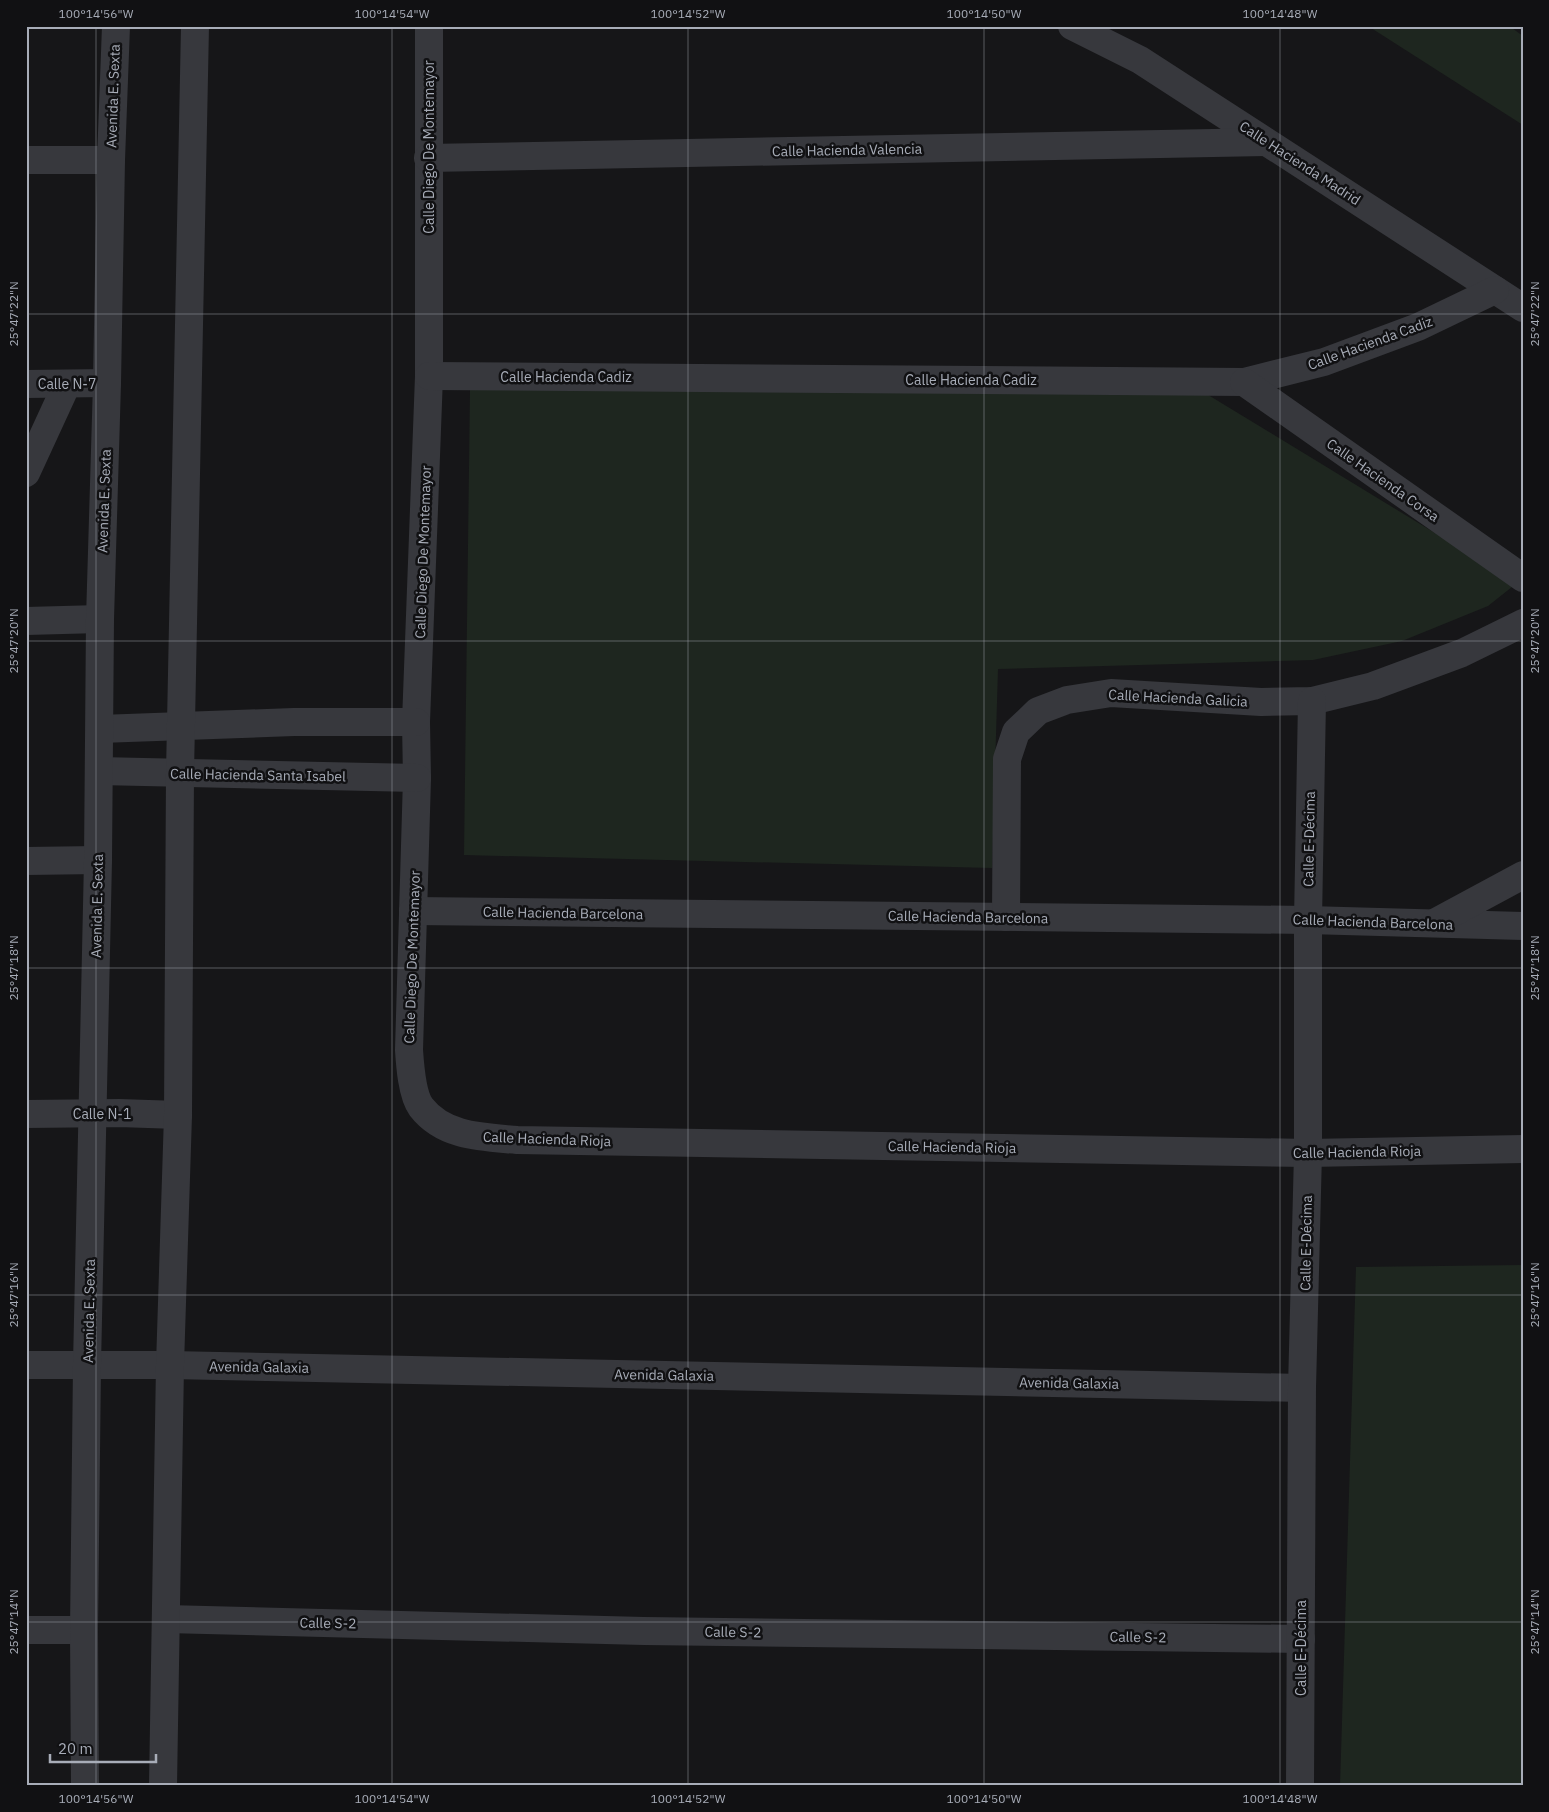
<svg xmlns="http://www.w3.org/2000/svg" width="1549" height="1812" viewBox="0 0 1549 1812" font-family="'IBM Plex Sans',sans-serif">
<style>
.green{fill:#1e261f}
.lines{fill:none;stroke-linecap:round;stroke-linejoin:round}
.minor{stroke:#37383d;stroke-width:28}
.tertiary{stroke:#37383d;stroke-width:28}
.ticks{fill:none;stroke:#a8adb8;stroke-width:1;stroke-opacity:0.45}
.labels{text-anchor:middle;stroke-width:5;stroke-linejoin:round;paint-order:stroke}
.street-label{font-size:14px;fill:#a8adb8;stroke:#111113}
.neatline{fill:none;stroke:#a8adb8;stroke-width:2}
.ticks-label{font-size:12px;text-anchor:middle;fill:#a8adb8}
</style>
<rect width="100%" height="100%" fill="#161618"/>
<g class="green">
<polygon points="1368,26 1509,26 1523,36 1523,125"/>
<polygon points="470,390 1200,390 1517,583 1488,606 1402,641 1313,660 998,669 992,868 464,855"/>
<polygon points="1523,1265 1523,1786 1340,1786 1356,1267"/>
</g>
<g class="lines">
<g class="minor">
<path d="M 429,26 L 429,376 L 416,722 L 417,778 L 409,1050 C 410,1065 412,1095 421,1107 C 444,1137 483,1137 517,1140 L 1308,1153 L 1523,1149"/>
<polyline points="1072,26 1140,60 1523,308"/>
<polyline points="428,158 1266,142"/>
<polyline points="26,160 111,160"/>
<polyline points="429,376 1244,382 1324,362 1418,327 1495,290"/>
<polyline points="1244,382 1523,578"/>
<polyline points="26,384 107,383"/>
<polyline points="26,473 67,384"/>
<polyline points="26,621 100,619"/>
<polyline points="100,729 294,722 416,722"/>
<polyline points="99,771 417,778"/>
<polyline points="26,861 98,860"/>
<polyline points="413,911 1308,920 1523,926"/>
<polyline points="1006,917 1007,759 1016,732 1038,711 1067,700 1111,693 1261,702 1312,701 1373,686 1462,653 1523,623"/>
<polyline points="1434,923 1523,875"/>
<polyline points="26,1114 119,1113 178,1115"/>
<polyline points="26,1365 170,1365 1302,1388"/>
<polyline points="166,1619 644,1631 1301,1639"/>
<polyline points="26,1630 84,1630"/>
<polyline points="1300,1786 1302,1388 1308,1153 1308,920 1312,701"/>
</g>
<g class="tertiary">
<polyline points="85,1786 84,1630 87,1365 98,860 100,619 107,383 111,160 116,26"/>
<polyline points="163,1786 170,1365 178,1115 180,773 195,26"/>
</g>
</g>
<path class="ticks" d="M 96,26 L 96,1786M 392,26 L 392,1786M 688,26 L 688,1786M 984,26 L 984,1786M 1280,26 L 1280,1786M 26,314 L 1523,314M 26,641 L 1523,641M 26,968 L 1523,968M 26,1295 L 1523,1295M 26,1622 L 1523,1622"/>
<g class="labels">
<g class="street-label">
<text transform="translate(113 96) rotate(-88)" y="5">Avenida E. Sexta</text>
<text transform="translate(429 147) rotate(-90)" y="5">Calle Diego De Montemayor</text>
<text transform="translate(847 150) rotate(-1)" y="5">Calle Hacienda Valencia</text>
<text transform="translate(1300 163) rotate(33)" y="5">Calle Hacienda Madrid</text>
<text transform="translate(1370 343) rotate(-20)" y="5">Calle Hacienda Cadiz</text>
<text x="566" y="382">Calle Hacienda Cadiz</text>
<text x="971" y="385">Calle Hacienda Cadiz</text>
<text x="67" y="389">Calle N-7</text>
<text transform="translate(1383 480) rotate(35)" y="5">Calle Hacienda Corsa</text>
<text transform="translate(104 501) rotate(-88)" y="5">Avenida E. Sexta</text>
<text transform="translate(423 552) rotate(-88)" y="5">Calle Diego De Montemayor</text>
<text transform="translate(1178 698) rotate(3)" y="5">Calle Hacienda Galicia</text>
<text transform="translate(258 775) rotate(1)" y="5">Calle Hacienda Santa Isabel</text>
<text transform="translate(1309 839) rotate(-89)" y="5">Calle E-Décima</text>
<text transform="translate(97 906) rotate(-89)" y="5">Avenida E. Sexta</text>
<text transform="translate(563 913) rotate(1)" y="5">Calle Hacienda Barcelona</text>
<text transform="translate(968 917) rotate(1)" y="5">Calle Hacienda Barcelona</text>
<text transform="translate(1373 922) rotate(2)" y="5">Calle Hacienda Barcelona</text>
<text transform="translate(412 957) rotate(-88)" y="5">Calle Diego De Montemayor</text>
<text x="102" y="1119">Calle N-1</text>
<text transform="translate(547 1139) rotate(2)" y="5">Calle Hacienda Rioja</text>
<text transform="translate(952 1147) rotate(1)" y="5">Calle Hacienda Rioja</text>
<text transform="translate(1357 1152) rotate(-1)" y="5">Calle Hacienda Rioja</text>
<text transform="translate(1306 1243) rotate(-89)" y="5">Calle E-Décima</text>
<text transform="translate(89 1311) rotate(-89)" y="5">Avenida E. Sexta</text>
<text transform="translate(259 1367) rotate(1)" y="5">Avenida Galaxia</text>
<text transform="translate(664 1375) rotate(1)" y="5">Avenida Galaxia</text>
<text transform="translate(1069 1383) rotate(1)" y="5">Avenida Galaxia</text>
<text transform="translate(328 1623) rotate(1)" y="5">Calle S-2</text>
<text transform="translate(733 1632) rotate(1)" y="5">Calle S-2</text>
<text transform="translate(1138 1637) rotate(1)" y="5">Calle S-2</text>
<text transform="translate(1301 1648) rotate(-90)" y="5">Calle E-Décima</text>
</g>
</g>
<rect width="1549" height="1812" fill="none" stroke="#111113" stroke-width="55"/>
<path d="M50 1754v8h106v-8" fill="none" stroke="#a8adb8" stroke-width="2.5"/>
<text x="58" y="1754" font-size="15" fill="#a8adb8" stroke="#111113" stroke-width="4" paint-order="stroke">20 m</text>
<rect x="28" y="28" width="1494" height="1756" class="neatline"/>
<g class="ticks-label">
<text x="96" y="18">100°14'56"W</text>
<text x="392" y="18">100°14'54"W</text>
<text x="688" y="18">100°14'52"W</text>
<text x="984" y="18">100°14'50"W</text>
<text x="1280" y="18">100°14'48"W</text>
<text transform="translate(14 314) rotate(-90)" y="4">25°47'22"N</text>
<text transform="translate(1535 314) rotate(-90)" y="4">25°47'22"N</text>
<text transform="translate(14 641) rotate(-90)" y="4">25°47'20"N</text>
<text transform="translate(1535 641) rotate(-90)" y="4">25°47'20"N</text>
<text transform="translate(14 968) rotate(-90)" y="4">25°47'18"N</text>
<text transform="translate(1535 968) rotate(-90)" y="4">25°47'18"N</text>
<text transform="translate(14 1295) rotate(-90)" y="4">25°47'16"N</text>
<text transform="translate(1535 1295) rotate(-90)" y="4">25°47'16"N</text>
<text transform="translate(14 1622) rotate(-90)" y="4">25°47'14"N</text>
<text transform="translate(1535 1622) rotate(-90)" y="4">25°47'14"N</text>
<text x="96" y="1803">100°14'56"W</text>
<text x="392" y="1803">100°14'54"W</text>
<text x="688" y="1803">100°14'52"W</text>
<text x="984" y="1803">100°14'50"W</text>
<text x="1280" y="1803">100°14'48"W</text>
</g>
</svg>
